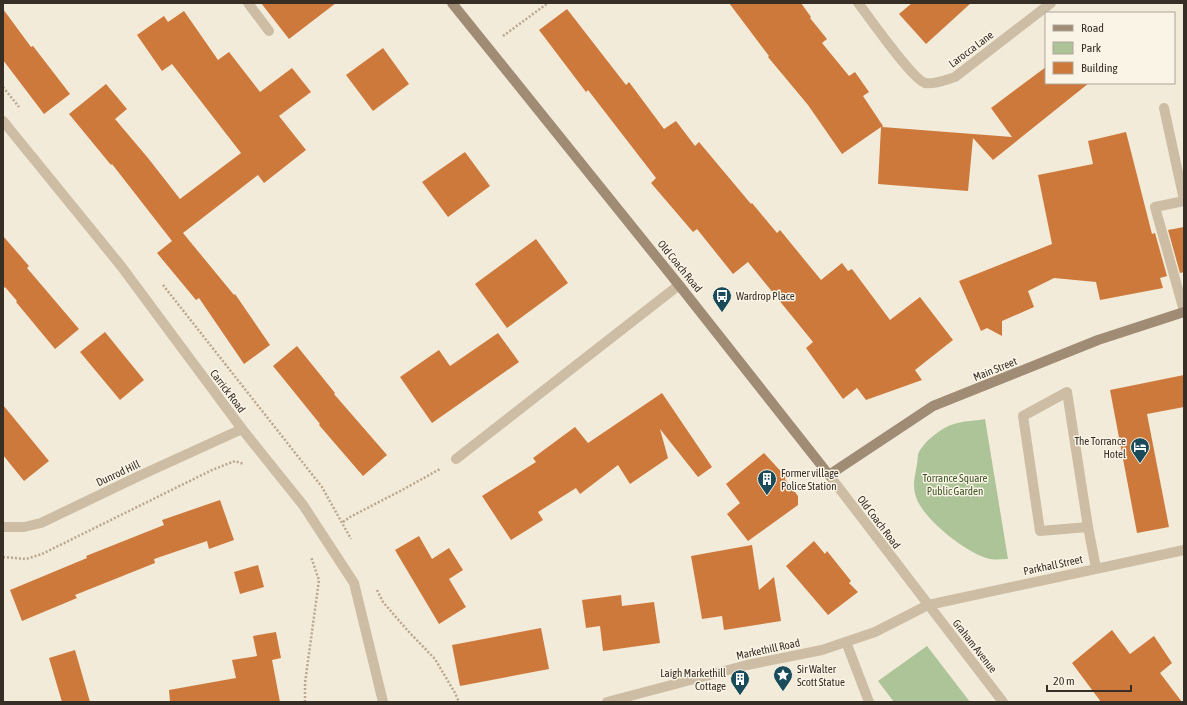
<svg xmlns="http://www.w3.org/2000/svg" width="1187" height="705" viewBox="0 0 1187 705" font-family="'Asap Condensed',sans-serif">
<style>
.green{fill:#adc398}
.building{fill:#ce793c}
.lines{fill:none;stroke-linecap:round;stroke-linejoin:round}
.path{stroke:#b8a78e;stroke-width:2.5;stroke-dasharray:2 2;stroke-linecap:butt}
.lane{stroke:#ccbda4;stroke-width:10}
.street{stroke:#ccbda4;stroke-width:10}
.secondary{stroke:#a08c75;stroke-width:10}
.labels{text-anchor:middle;stroke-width:3;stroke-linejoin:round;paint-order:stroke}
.street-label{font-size:11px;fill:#372e26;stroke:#faf4e6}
.poi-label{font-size:11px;fill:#372e26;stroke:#faf4e6;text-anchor:start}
.park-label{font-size:11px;fill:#3e5728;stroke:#faf4e6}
</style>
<rect width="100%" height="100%" fill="#f3ebd9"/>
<g class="green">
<path d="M 985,419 L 1008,559 C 1002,559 995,560 990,559 C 967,554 923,519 916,497 C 912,484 915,477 917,464 C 918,460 917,456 919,452 C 924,442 940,429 951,425 C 961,421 974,421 985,419 Z"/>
<polygon points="927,646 970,702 894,702 878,681"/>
</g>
<g class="building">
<polygon points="261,3 336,3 289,39"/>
<polygon points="729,3 801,3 811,17 810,18 827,39 822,43 849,76 855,72 869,92 863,96 883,126 882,127 1012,137 991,108 1046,67 1046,83 1089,83 993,160 973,138 968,191 878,184 881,127 842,154 808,105 768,57 769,56"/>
<polygon points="912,3 971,3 926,44 899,14"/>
<polygon points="3,9 31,47 33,46 70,94 44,114 3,60"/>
<polygon points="567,9 626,85 629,82 664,129 676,121 695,146 699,142 751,204 752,203 777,233 780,230 821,280 842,263 848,271 852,269 890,320 920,297 953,340 915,370 922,380 866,400 857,388 843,399 806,348 813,342 748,262 733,274 697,229 693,232 651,183 656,178 588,90 586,92 539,30"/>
<polygon points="184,11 218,60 229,52 260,92 292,68 311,92 279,116 306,150 264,183 258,175 183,233 234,295 235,294 270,345 244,364 199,298 196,300 157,253 172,241 112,164 111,165 69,114 106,84 127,109 115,119 148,158 180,199 241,153 172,64 162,71 137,35 164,16 168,22"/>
<polygon points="383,48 409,84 373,111 346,75"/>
<polygon points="1126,132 1152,234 1155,233 1167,276 1160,278 1163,288 1100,300 1096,282 1054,278 1028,291 1034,307 1002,321 1002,336 987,328 981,331 959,281 1052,244 1038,175 1093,164 1088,141"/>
<polygon points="465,152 490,186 448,217 422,182"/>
<polygon points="1184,227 1184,272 1180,273 1168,230"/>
<polygon points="3,236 29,266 27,268 79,329 55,349 16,302 17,301 5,287 3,289"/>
<polygon points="536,239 568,283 507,328 475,284"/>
<polygon points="105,332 144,380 120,400 80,352"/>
<polygon points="498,333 519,362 432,423 400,377 439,350 450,366"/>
<polygon points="297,346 335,393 334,394 387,455 363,476 319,425 320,424 273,366"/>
<polygon points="1184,375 1184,407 1147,414 1169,527 1137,533 1110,390"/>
<polygon points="662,393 712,467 698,477 660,429 668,458 630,484 618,465 580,494 576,488 538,512 543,520 511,540 482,496 536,462 533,458 575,427 588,443"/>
<polygon points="3,405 49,461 24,481 3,455"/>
<polygon points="764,453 786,477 785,479 798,496 798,505 748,541 727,514 740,503 726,484"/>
<polygon points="220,500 234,540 209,549 207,541 154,559 155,563 75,595 77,598 22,621 10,590 87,558 86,556 164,525 162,520"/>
<polygon points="419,536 432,559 449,548 463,570 449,579 466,607 439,624 395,550"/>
<polygon points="814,541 825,554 827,551 851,581 849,583 858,592 828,615 786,566"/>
<polygon points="752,545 759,590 774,577 781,621 724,630 722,616 702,619 691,556"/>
<polygon points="258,565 264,587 240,594 234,572"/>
<polygon points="621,595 622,606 654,602 660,643 603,651 600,626 586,628 582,600"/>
<polygon points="541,628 549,669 460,686 452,645"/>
<polygon points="1112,630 1130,654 1154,636 1172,663 1160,673 1182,702 1101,702 1072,663"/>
<polygon points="276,632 281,658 272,660 280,702 170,702 169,690 236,678 232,660 257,656 253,636"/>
<polygon points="75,650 90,702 62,702 49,658"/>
</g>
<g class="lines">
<g class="path">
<polyline points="503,36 548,3"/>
<polyline points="3,87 19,107"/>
<polyline points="163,285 322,487 351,539"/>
<polyline points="343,522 350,517 404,489 440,469"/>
<polyline points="3,557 26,559 42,554 212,470 235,461 244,464"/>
<polyline points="377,590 383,602 408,631 435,659 455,693 459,702"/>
<polyline points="305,702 305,683 319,580 311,557"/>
</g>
<g class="lane">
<polygon points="1067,392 1088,527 1040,531 1023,416"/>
<polyline points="1088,527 1096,568"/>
</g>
<g class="street">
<polyline points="248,3 269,31"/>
<path d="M 858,3 C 870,18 911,78 925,83 C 934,85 948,79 955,77 L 1051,3"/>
<polyline points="1164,108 1184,200"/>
<polyline points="3,121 121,266 242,429 303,505 354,583 383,702"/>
<polyline points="1184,201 1155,207 1184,311"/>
<polyline points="456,459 679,285"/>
<polyline points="829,475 1003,702"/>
<polyline points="3,527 24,527 41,523 139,476 242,429"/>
<polyline points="846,642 869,702"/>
<polyline points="607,702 747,665 822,650 875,632 928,605 1184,550"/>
</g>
<polyline class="secondary" points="452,3 679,285 829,475 933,406 1098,340 1184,312"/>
</g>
<defs>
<symbol id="bus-pin" viewBox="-11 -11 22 30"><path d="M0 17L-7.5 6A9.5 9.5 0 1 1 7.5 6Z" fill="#194b5b" stroke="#faf4e6"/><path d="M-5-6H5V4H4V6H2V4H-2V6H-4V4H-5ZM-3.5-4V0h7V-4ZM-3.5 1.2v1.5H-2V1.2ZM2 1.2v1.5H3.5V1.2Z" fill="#fff"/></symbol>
<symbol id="hotel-pin" viewBox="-11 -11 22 30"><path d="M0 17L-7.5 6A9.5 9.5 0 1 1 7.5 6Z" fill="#194b5b" stroke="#faf4e6"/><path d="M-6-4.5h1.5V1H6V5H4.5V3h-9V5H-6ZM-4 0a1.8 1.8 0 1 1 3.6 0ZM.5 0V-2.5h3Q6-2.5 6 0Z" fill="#fff"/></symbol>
<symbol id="building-pin" viewBox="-11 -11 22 30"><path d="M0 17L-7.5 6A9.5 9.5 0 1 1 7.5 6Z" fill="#194b5b" stroke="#faf4e6"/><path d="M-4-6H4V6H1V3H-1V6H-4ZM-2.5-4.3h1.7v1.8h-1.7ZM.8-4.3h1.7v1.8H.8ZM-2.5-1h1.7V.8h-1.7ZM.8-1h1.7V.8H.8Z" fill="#fff"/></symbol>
<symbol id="sight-pin" viewBox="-11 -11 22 30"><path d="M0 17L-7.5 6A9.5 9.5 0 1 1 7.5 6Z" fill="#194b5b" stroke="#faf4e6"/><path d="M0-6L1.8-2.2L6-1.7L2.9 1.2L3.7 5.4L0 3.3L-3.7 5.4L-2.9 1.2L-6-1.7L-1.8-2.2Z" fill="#fff"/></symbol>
</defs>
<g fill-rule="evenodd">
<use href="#bus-pin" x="711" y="285" width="22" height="30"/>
<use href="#hotel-pin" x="1129" y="436" width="22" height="30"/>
<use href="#building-pin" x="756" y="468" width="22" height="30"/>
<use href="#sight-pin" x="772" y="664" width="22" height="30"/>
<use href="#building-pin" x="729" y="668" width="22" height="30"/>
</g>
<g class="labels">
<g class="street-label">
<text transform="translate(971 49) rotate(-37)" y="4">Larocca Lane</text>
<text transform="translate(680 266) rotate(51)" y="4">Old Coach Road</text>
<text transform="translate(995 369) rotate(-22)" y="4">Main Street</text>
<text transform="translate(228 391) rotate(53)" y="4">Carrick Road</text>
<text transform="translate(118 473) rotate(-25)" y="4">Dunrod Hill</text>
<text transform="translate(879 522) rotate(53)" y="4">Old Coach Road</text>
<text transform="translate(1053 565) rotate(-12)" y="4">Parkhall Street</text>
<text transform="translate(975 646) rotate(52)" y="4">Graham Avenue</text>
<text transform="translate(768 649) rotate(-12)" y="4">Markethill Road</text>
</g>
<g class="poi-label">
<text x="736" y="300">Wardrop Place</text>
<text x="1126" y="445" text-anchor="end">The Torrance<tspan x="1126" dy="13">Hotel</tspan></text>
<text x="781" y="477">Former village<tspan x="781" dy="13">Police Station</tspan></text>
<text x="797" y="673">Sir Walter<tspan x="797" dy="13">Scott Statue</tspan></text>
<text x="726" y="677" text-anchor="end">Laigh Markethill<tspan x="726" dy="13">Cottage</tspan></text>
</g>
<g class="park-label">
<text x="955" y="482">Torrance Square<tspan x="955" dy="13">Public Garden</tspan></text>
</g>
</g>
<rect width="1187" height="705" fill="none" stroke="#372e26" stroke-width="8"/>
<rect x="1045" y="12" width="130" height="72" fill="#faf4e6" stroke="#aca599"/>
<rect x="1053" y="25" width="20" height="6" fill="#a08c75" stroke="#aca599"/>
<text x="1081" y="32" font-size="12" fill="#372e26">Road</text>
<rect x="1053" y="42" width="20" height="12" fill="#adc398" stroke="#aca599"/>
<text x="1081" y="52" font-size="12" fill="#372e26">Park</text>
<rect x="1053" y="62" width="20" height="12" fill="#ce793c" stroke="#aca599"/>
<text x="1081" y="72" font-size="12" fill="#372e26">Building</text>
<path d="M1047 685v6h84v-6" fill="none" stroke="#372e26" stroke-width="2"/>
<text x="1053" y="685" font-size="12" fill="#372e26" stroke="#faf4e6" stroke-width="3" paint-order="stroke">20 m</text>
</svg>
